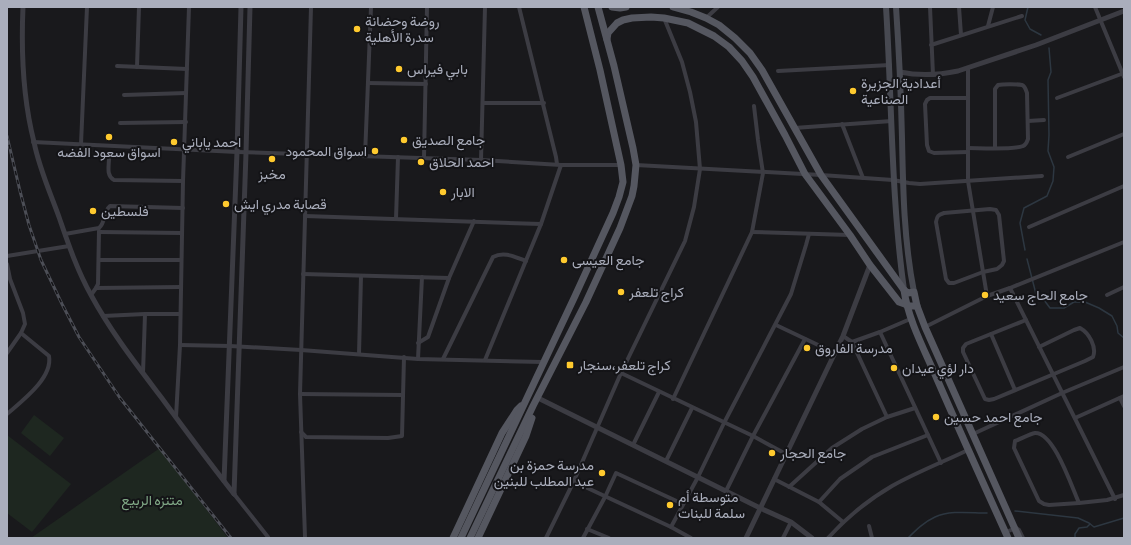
<svg xmlns="http://www.w3.org/2000/svg" width="1131" height="545" viewBox="0 0 1131 545" font-family="'Alegreya Sans',Vazirmatn,sans-serif">
<style>
.green{fill:#1e2720}
.lines{fill:none;stroke-linecap:round;stroke-linejoin:round}
.stream{stroke:#2d3741;stroke-width:1.5}
.minor{stroke:#3c3c43;stroke-width:4}
.tertiary{stroke:#3c3c43;stroke-width:5}
.secondary{stroke:#474951;stroke-width:6}
.primary{stroke:#555760;stroke-width:7}
.rail-casing{stroke:#4c4e56;stroke-width:3}
.rail{stroke:#141417;stroke-width:1.5;stroke-dasharray:4.5;stroke-linecap:butt}
.poi-dot{fill:#ffca2e;stroke:#141417;stroke-width:1.5}
.labels{text-anchor:middle;stroke-width:4;stroke-linejoin:round;paint-order:stroke}
.poi-label{font-size:14px;fill:#aaaebc;stroke:#141417;text-anchor:start}
.park-label{font-size:14px;fill:#80a886;stroke:#141417}
</style>
<rect width="100%" height="100%" fill="#19191c"/>
<g class="green">
<polygon points="34,415 64,438 50,456 21,433"/>
<polygon points="7,435 71,484 32,532 7,513"/>
<polygon points="160,448 228,538 31,538 144,459"/>
</g>
<g class="lines">
<g class="stream">
<polyline points="1028,7 1025,20 1030,29 1041,35"/>
<polyline points="1025,250 1020,223 1024,208 1047,196 1053,181 1054,167 1048,151 1049,135 1048,80 1051,72 1049,48"/>
<polyline points="1027,259 1036,294 1044,300 1050,308 1064,308 1074,302 1085,302 1099,308 1112,316 1117,326 1118,333 1124,338"/>
<polyline points="1015,511 1078,518 1089,523 1094,527 1124,518"/>
<path d="M 908,538 C 916,530 924,522 935,517 C 951,510 970,513 987,513"/>
<polyline points="1075,538 1075,534 1079,528 1087,527 1090,524"/>
</g>
<g class="minor">
<polyline points="519,7 556,157 557,164"/>
<polyline points="930,7 933,75"/>
<polyline points="959,7 961,35"/>
<polyline points="1095,7 1124,77"/>
<polyline points="706,18 718,7"/>
<polyline points="988,26 993,7"/>
<polyline points="931,45 1022,16"/>
<polyline points="117,66 187,69"/>
<polyline points="137,67 139,7"/>
<polyline points="968,68 968,181 987,296"/>
<polyline points="778,71 890,65"/>
<polyline points="368,83 426,84"/>
<polyline points="124,95 186,93"/>
<polyline points="1057,98 1124,73"/>
<polyline points="483,103 544,103"/>
<polyline points="1028,121 1044,120"/>
<polyline points="120,123 186,122"/>
<polyline points="842,124 863,178"/>
<polyline points="794,128 892,121"/>
<polyline points="33,142 237,152 481,160 561,165 621,165"/>
<polyline points="81,144 87,7"/>
<path d="M 968,148 C 979,148 1014,150 1023,146 C 1026,145 1027,142 1028,139 L 1027,93 C 1026,90 1025,86 1022,85 C 1017,84 1003,84 998,85 L 995,89 L 995,148"/>
<polyline points="968,152 934,153 929,151 927,145 925,104 927,100 930,98 968,98"/>
<polyline points="365,156 371,7"/>
<polyline points="1068,157 1124,134"/>
<path d="M 109,158 C 109,166 106,176 114,180 L 183,181"/>
<polyline points="424,158 427,7"/>
<polyline points="481,160 485,7"/>
<polyline points="636,165 821,175 893,180 909,183 920,184 1042,176"/>
<path d="M 990,209 L 996,210 L 999,215 L 1004,261 L 1002,265 L 997,269 L 983,272 L 954,283 L 949,283 L 946,279 L 936,222 C 937,216 938,215 944,213 Z"/>
<polyline points="305,216 541,224 561,165"/>
<polyline points="396,219 398,157"/>
<polyline points="1029,227 1124,186"/>
<polyline points="99,232 182,233"/>
<polyline points="752,232 850,235"/>
<path d="M 65,234 L 99,228 C 106,222 103,212 110,206 L 183,208"/>
<polyline points="7,256 69,246"/>
<polyline points="99,260 181,260"/>
<path d="M 7,264 L 10,279 L 23,313 L 25,324 L 21,333 L 49,356 C 53,378 22,401 7,414"/>
<polyline points="303,274 449,278"/>
<polyline points="96,288 181,287"/>
<polyline points="1010,288 1115,499"/>
<polyline points="91,295 96,288 98,284 99,231"/>
<polyline points="1107,295 1124,287"/>
<polyline points="103,316 145,314 180,314"/>
<path d="M 1026,320 L 966,344 L 963,348 L 963,352 L 985,399 L 989,400 L 994,399 L 1085,361 L 1093,357 C 1097,347 1089,333 1080,328 L 1074,330 L 1039,347"/>
<polyline points="776,325 835,353"/>
<polyline points="925,327 987,296 1010,288 1124,242"/>
<polyline points="880,332 941,463"/>
<polyline points="991,334 1015,390"/>
<polyline points="843,336 852,342 887,417"/>
<polyline points="852,342 880,332 908,320"/>
<polyline points="418,343 428,337 449,278 474,221"/>
<polyline points="180,345 230,346 301,350 418,359 543,362"/>
<polyline points="7,353 21,333"/>
<polyline points="359,354 361,276"/>
<polyline points="418,359 422,277"/>
<path d="M 443,359 L 493,257 C 504,251 515,257 526,261"/>
<polyline points="485,360 541,224"/>
<polyline points="143,373 145,314"/>
<polyline points="621,373 753,436 786,454"/>
<polyline points="300,394 403,395"/>
<polyline points="1120,398 1124,406"/>
<polyline points="673,399 752,232 763,173 758,140 754,106"/>
<polyline points="176,417 180,345 183,181 189,7"/>
<polyline points="1075,418 1124,396"/>
<polyline points="301,432 306,437 388,438 402,436 404,357"/>
<polyline points="973,434 1062,393 1124,367"/>
<polyline points="633,445 659,392"/>
<polyline points="666,461 692,408"/>
<polyline points="774,479 819,502 843,522"/>
<polyline points="573,483 581,485 671,527 691,538"/>
<polyline points="789,487 832,448 862,429 887,417 915,408"/>
<polyline points="726,491 753,436 805,339"/>
<polyline points="234,494 268,537"/>
<polyline points="819,502 840,479 872,457 928,435"/>
<path d="M 1079,503 C 1072,488 1054,432 1035,433 C 1029,434 1021,439 1015,441 L 1014,448 L 1039,501 L 1044,504 L 1049,505 L 1079,503 L 1107,500 L 1124,495"/>
<polyline points="869,526 872,538"/>
<polyline points="671,527 698,477 724,423 791,294 806,245 809,234"/>
<polyline points="587,529 609,538"/>
<polyline points="1006,532 1016,528 1019,530 1023,538"/>
<polyline points="305,537 300,394 311,7"/>
<polyline points="546,538 573,483 621,373 685,241 694,207 700,169 696,122 690,92 682,62 664,18"/>
<polyline points="583,538 605,497 616,473 683,504"/>
<polyline points="783,538 791,522"/>
<path d="M 828,538 C 847,517 868,500 892,486 C 917,472 943,462 968,450"/>
</g>
<g class="tertiary">
<path d="M 23,7 C 21,52 23,99 34,142 C 39,168 50,192 59,217 C 68,243 77,270 91,295 C 111,332 136,364 161,397 C 185,430 209,462 234,494"/>
<path d="M 900,72 C 919,76 939,75 958,71 L 1036,45 L 1124,11"/>
<polyline points="538,398 760,508 791,522 812,538"/>
<polyline points="224,481 237,152 241,7"/>
<polyline points="234,494 246,153 250,7"/>
<polyline points="746,538 843,336 870,265"/>
</g>
<g class="secondary">
<path d="M 886,7 C 892,101 891,196 904,290"/>
<path d="M 896,7 C 899,51 901,94 902,138 C 903,189 904,242 914,292"/>
</g>
<g class="primary">
<polyline points="612,7 620,8 626,7"/>
<polyline points="673,7 691,12 706,18 719,25 735,38 750,53 762,70 821,175 904,290 908,293 914,292 917,306 925,327 1019,538"/>
<polyline points="607,39 608,33 617,23 623,20 632,18 651,17 664,18 688,23 714,36 729,47 742,61 753,77 785,135 805,174 850,235 870,265 899,302 910,306 917,306"/>
<path d="M 904,290 C 908,320 925,351 937,379 C 960,432 984,485 1008,538"/>
<polyline points="453,538 502,433 517,410 521,406"/>
<polyline points="461,538 575,296 613,213 619,197 623,182 621,165 600,70 584,7"/>
<polyline points="470,538 533,406 586,302 620,228 632,196 634,186 636,165 633,148 614,66 598,7"/>
<polyline points="478,538 526,436 532,418"/>
</g>
<defs>
<polyline id="rail" points="7,136 20,191 29,225 41,260 62,304 79,337 120,398 231,538"/>
</defs>
<use href="#rail" class="rail-casing"/>
<use href="#rail" class="rail"/>
</g>
<g class="poi-dot">
<circle cx="357" cy="29" r="4"/>
<circle cx="399" cy="69" r="4"/>
<circle cx="853" cy="91" r="4"/>
<circle cx="109" cy="137" r="4"/>
<circle cx="404" cy="140" r="4"/>
<circle cx="174" cy="142" r="4"/>
<circle cx="375" cy="151" r="4"/>
<circle cx="272" cy="159" r="4"/>
<circle cx="421" cy="162" r="4"/>
<circle cx="443" cy="192" r="4"/>
<circle cx="226" cy="204" r="4"/>
<circle cx="93" cy="211" r="4"/>
<circle cx="564" cy="260" r="4"/>
<circle cx="621" cy="292" r="4"/>
<circle cx="985" cy="295" r="4"/>
<circle cx="807" cy="348" r="4"/>
<rect x="566" y="361" width="8" height="8" rx="2"/>
<circle cx="894" cy="368" r="4"/>
<circle cx="936" cy="417" r="4"/>
<circle cx="772" cy="453" r="4"/>
<circle cx="602" cy="473" r="4"/>
<circle cx="670" cy="505" r="4"/>
</g>
<g class="labels">
<g class="poi-label">
<text x="365" y="26">روضة وحضانة<tspan x="365" dy="16">سدرة الأهلية</tspan></text>
<text x="407" y="74">بابي فيراس</text>
<text x="861" y="88">أعدادية الجزيرة<tspan x="861" dy="16">الصناعية</tspan></text>
<text x="412" y="145">جامع الصديق</text>
<text x="182" y="147">احمد ياباني</text>
<text x="367" y="156" text-anchor="end">اسواق المحمود</text>
<text x="109" y="157" text-anchor="middle">اسواق سعود الفضه</text>
<text x="429" y="167">احمد الحلاق</text>
<text x="272" y="179" text-anchor="middle">مخبز</text>
<text x="451" y="197">الابار</text>
<text x="234" y="209">قصابة مدري ايش</text>
<text x="101" y="216">فلسطين</text>
<text x="572" y="265">جامع العيسى</text>
<text x="629" y="297">كراج تلعفر</text>
<text x="993" y="300">جامع الحاج سعيد</text>
<text x="815" y="353">مدرسة الفاروق</text>
<text x="578" y="370">كراج تلعفر،سنجار</text>
<text x="902" y="373">دار لؤي عيدان</text>
<text x="944" y="422">جامع احمد حسين</text>
<text x="780" y="458">جامع الحجار</text>
<text x="594" y="470" text-anchor="end">مدرسة حمزة بن<tspan x="594" dy="16">عبد المطلب للبنين</tspan></text>
<text x="678" y="502">متوسطة أم<tspan x="678" dy="16">سلمة للبنات</tspan></text>
</g>
<g class="park-label">
<text x="152" y="505">متنزه الربيع</text>
</g>
</g>
<rect width="1131" height="545" fill="none" stroke="#aaaebc" stroke-width="16"/>
</svg>
